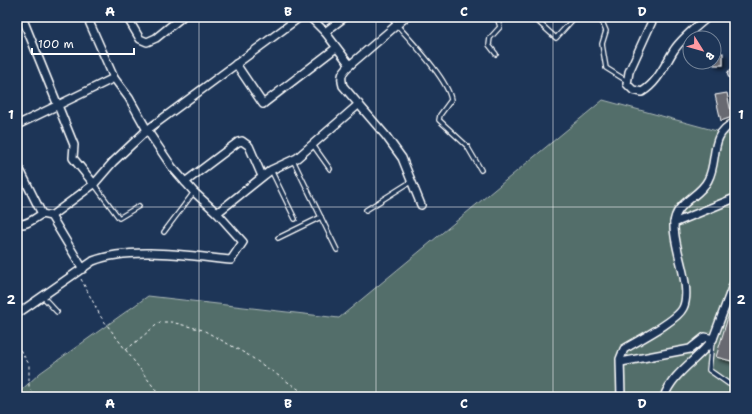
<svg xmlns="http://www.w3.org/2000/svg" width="752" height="414" viewBox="0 0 752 414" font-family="'Shantell Sans',sans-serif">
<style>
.green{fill:#536e6b;stroke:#a9b6b5}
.building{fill:#676971;stroke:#fff;filter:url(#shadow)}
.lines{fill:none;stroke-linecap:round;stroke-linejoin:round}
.service-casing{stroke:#fff;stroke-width:6}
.minor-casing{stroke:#fff;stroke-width:10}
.path{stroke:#fff;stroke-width:1;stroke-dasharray:3 3;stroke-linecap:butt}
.service{stroke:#1d3557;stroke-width:3.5}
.minor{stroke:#1d3557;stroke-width:7}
.grid{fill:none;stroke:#fff;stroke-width:1;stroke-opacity:0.55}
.neatline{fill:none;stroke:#fff;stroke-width:1.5}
.grid-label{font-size:13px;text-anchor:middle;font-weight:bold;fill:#fff}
</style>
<defs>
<filter id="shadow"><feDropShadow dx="3" dy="3" stdDeviation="2" flood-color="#0009"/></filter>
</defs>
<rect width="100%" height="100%" fill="#1d3557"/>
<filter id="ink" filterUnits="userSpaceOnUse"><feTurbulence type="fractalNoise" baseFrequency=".025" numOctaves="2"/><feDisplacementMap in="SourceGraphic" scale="8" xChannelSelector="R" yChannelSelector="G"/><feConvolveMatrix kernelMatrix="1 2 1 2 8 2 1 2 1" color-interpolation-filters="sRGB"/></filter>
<g filter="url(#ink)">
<polygon class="green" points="603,100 735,136 735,397 17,397 17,394 40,373 148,296 339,318"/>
<g class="building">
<rect x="714" y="53" width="9" height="12"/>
<polygon points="727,93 732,117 721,121 715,95"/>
<polygon points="734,297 735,297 735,362 716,357"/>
</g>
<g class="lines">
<defs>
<g id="service">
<path d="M 390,17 C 405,35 448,78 451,100 L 440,115 L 439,120 L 467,146 L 481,170"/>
<polyline points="533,17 556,38 575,17"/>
<polyline points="600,17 606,31 602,44 606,68 627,81"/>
<polyline points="496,54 489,45 490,38 500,27 497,17"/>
<polyline points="313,145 330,169"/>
<polyline points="293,160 337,250"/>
<polyline points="271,170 295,219"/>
<polyline points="94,184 119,218 139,206"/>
<polyline points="366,210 412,181"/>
<polyline points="164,232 194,192"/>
<polyline points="278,238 321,217"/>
<polyline points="43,297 57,312"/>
<polyline points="712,342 709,370 729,384 735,385"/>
</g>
<g id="minor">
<polyline points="22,17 74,145 73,158 94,184"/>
<polyline points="87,17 114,78 129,98 147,130 172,167 194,192 217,213 271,170 297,158 359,104"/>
<polyline points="127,17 140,39 147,42 156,38 182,17"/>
<polyline points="310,17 325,32 345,17"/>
<path d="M 406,17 L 350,65 C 342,72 340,76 343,86 L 386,136 L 402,158 L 421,205"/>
<path d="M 654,17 L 629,72 L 627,84 L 633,90 L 642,92 C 658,82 664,66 674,50 C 683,37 696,27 708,17"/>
<polyline points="325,32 350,65"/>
<polyline points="236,64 263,104 336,48"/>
<polyline points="732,74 735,74"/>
<polyline points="17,125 114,78"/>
<polyline points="17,164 42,214 51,216 83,269"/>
<polyline points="185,182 238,142 242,141 249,146 262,176"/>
<polyline points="51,216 94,184 113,162 147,130 300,17"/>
<path d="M 17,223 C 25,227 35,218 42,214"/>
<polyline points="674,223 735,198"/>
<path d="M 17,314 L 93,261 C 131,246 190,256 231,260 L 243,242 L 217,213"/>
<polyline points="621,362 690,349 705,337 713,339"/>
<path d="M 621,397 L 620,359 L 624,349 C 637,341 677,321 683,308 C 693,287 673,249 674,224 C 675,202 700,197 708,180 C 719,159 708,135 735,122"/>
<path d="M 664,397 C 673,372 698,360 713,339 L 735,280"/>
</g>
</defs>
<use href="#service" class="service-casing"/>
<use href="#minor" class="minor-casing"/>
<g class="path">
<polyline points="81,279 101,317 161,397"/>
<polyline points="17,345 29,364 29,388 37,397"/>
<polyline points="126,350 160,322 171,322 203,330 248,355 310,397"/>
</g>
<use href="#service" class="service"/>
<use href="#minor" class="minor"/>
</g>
</g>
<path class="grid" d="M 199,17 L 199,397M 376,17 L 376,397M 553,17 L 553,397M 17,207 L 735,207"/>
<rect width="752" height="414" fill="none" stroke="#1d3557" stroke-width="44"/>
<g transform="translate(702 50) rotate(127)"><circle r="19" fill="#1d3557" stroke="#77869a"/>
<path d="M0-3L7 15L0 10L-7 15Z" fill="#ff9aa2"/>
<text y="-6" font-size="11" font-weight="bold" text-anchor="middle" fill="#ffffff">B</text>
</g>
<path d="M32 48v6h102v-6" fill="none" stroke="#ffffff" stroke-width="2"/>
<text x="38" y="48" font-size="12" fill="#ffffff" stroke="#1d3557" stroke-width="3" paint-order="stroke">100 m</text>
<rect x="22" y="22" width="708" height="370" class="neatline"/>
<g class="grid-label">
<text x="110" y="16">A</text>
<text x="288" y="16">B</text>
<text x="464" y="16">C</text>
<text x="642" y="16">D</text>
<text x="11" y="119">1</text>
<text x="741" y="119">1</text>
<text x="11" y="304">2</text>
<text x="741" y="304">2</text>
<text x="110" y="408">A</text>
<text x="288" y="408">B</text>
<text x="464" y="408">C</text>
<text x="642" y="408">D</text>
</g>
</svg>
